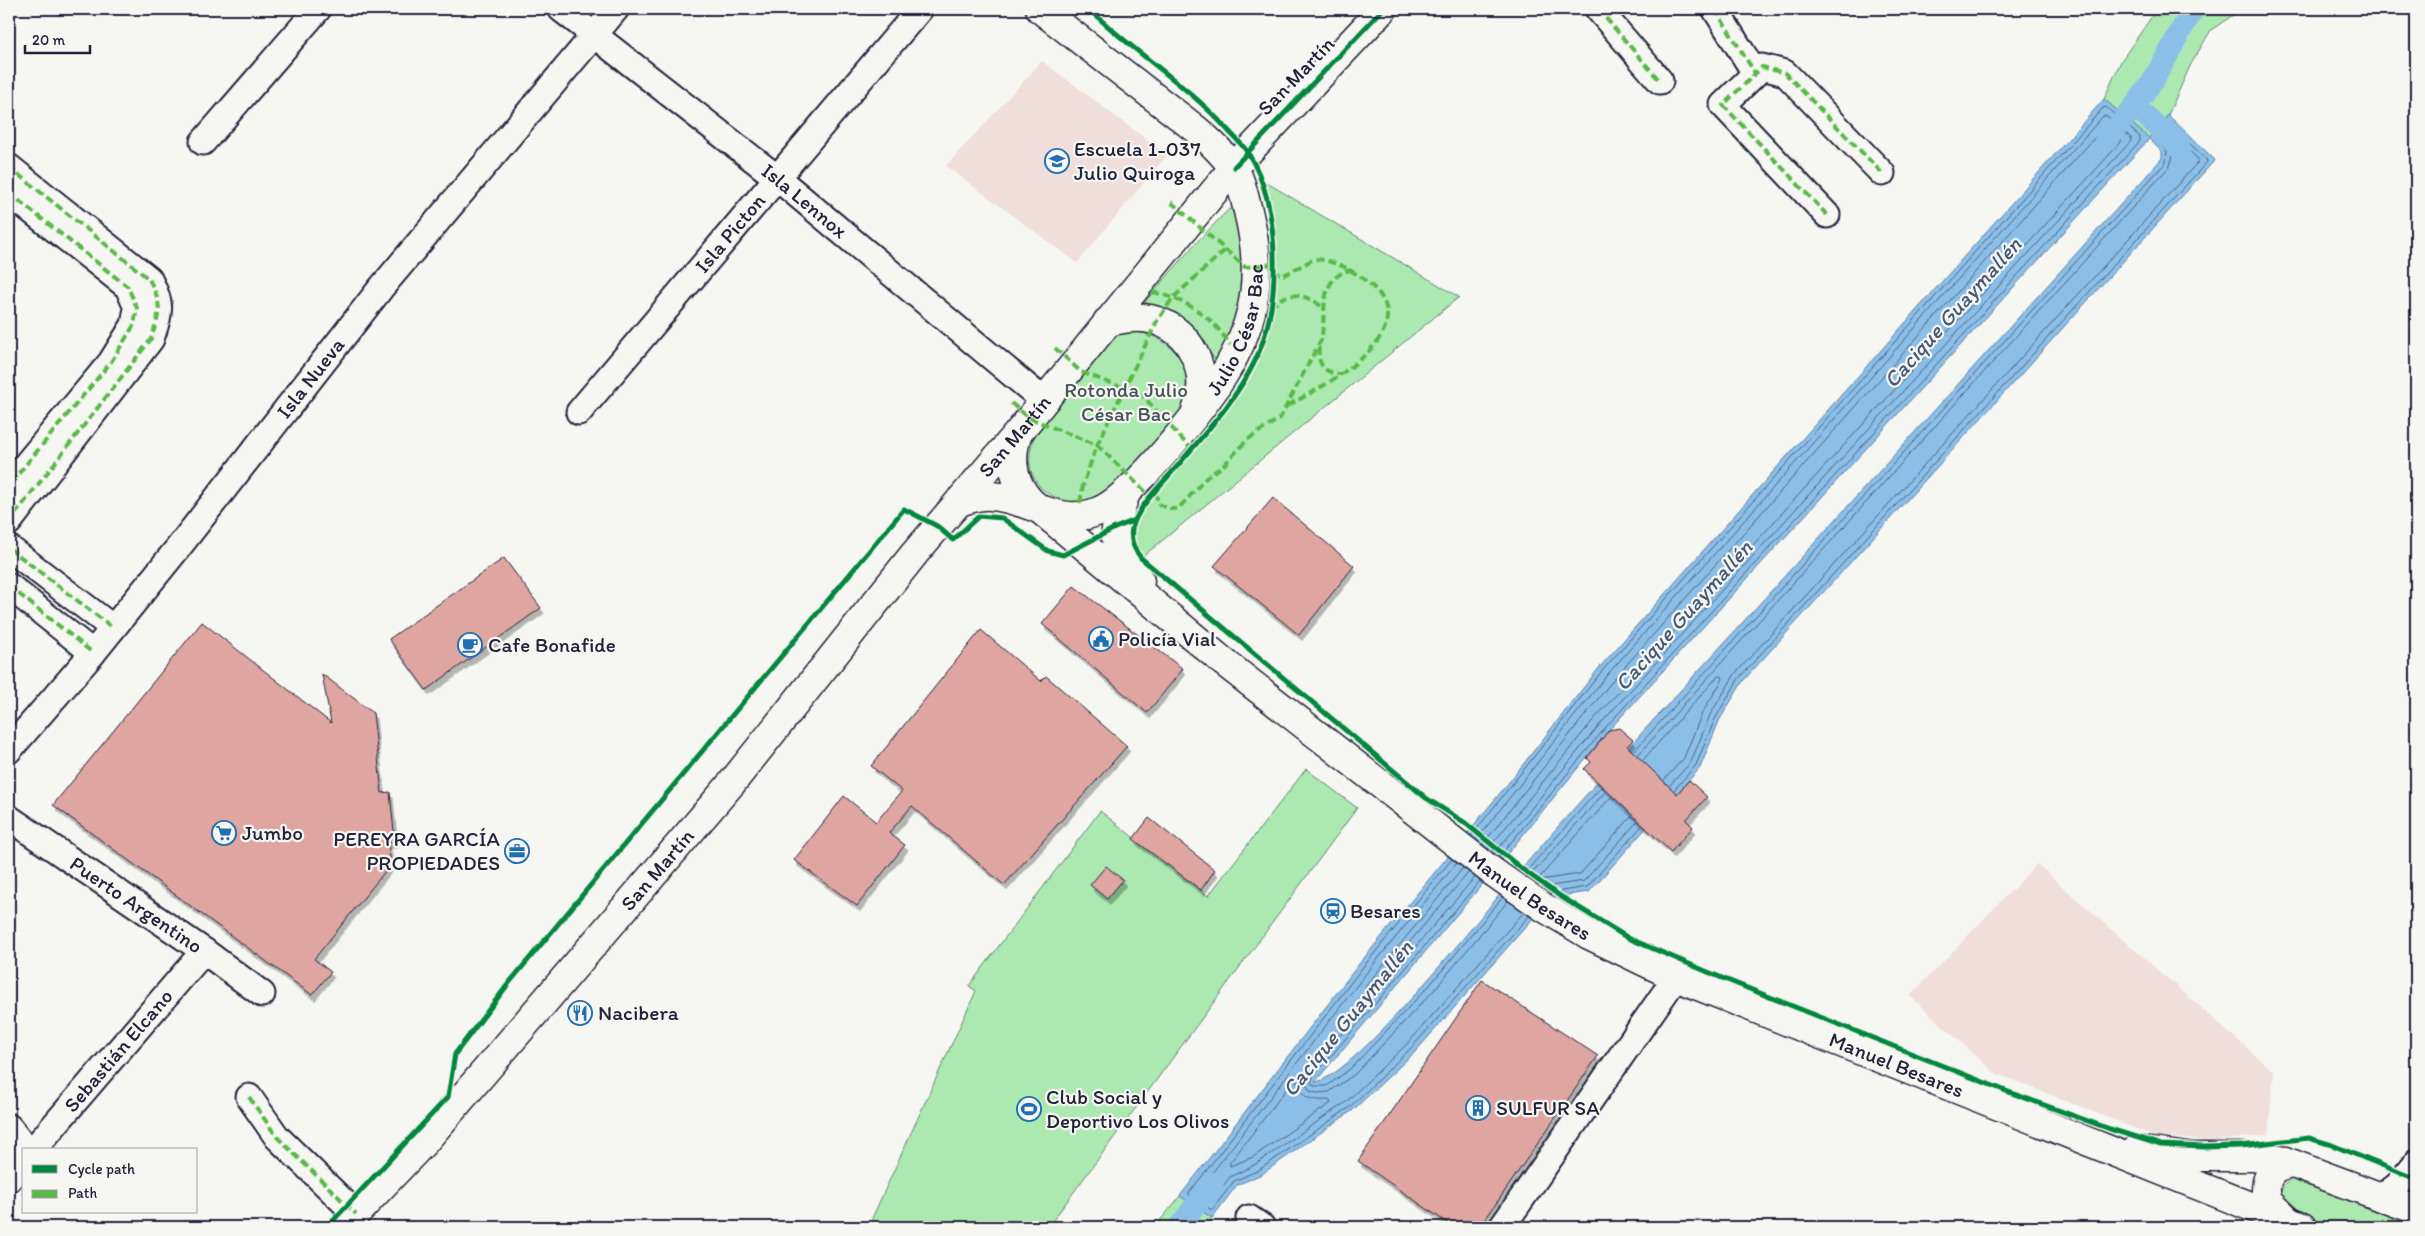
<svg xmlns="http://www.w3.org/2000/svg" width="2425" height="1236" viewBox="0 0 2425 1236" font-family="Itim,sans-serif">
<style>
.built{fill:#efded9}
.green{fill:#abe9b1;stroke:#668676}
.water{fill:#8bbfe8;stroke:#6180a3;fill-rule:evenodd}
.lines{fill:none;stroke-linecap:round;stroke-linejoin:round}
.shore{stroke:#4c6180;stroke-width:1}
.canal{stroke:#8bbfe8;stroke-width:22}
.building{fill:#dfa5a0;stroke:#22223b;filter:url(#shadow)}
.minor-casing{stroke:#22223b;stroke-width:29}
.secondary-casing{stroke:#22223b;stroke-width:31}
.minor{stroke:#f6f6f2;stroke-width:25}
.secondary{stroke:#f6f6f2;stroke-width:28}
.quiet{stroke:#58b947;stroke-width:4;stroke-dasharray:8 4;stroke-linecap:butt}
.cycleway-casing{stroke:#f6f6f2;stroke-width:8}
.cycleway{stroke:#00873e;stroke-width:5}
.labels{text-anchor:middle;stroke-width:4.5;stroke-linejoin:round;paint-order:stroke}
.street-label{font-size:21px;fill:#22223b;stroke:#f6f6f2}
.poi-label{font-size:21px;fill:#22223b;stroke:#f6f6f2;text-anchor:start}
.park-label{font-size:21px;fill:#445458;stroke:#f6f6f2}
.water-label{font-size:22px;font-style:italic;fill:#475978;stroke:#f6f6f2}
</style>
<defs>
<filter id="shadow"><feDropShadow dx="3" dy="5.5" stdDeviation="0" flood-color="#0004"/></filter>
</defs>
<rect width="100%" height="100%" fill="#f6f6f2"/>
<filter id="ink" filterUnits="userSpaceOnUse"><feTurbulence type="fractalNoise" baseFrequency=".02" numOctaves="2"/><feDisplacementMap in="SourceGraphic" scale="10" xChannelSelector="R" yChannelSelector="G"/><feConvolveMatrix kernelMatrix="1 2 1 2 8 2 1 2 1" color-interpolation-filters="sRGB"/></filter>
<g filter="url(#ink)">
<g class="built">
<polygon points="1042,61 1167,155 1077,263 946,166"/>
<polygon points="2037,864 2274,1072 2268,1135 2217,1141 2157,1137 1995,1073 1910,996"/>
</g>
<g class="green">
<polygon points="2157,9 2242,9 2211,30 2191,64 2168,115 2149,139 2104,99 2121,61"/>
<path d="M 1262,180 L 1459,297 L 1141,558 C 1124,536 1133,524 1146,503 C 1166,479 1187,455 1207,430 C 1220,415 1234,400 1245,383 C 1281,321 1278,248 1262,180 Z"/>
<polygon points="1229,209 1234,211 1244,240 1243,303 1217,363 1194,329 1164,310 1145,302 1194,245"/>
<path d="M 1122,331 C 1148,331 1171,340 1184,365 C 1200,393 1177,421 1161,443 C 1156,450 1151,459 1144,464 C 1132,474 1106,494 1092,501 C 1086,504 1073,503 1066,501 C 1031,492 1021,463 1037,431 C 1042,420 1052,411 1060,401 C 1078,379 1097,356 1115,334 Z"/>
<polygon points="1306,769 1357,808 1048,1227 868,1227 976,991 969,986 1100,811 1208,896"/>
<path d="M 2298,1178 L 2324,1186 L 2416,1224 L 2416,1227 L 2328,1227 L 2287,1210 L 2279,1197 C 2282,1186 2286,1180 2298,1178 Z"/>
<polygon points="1180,1196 1212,1218 1206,1227 1155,1227"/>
</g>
<path class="water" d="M 2104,99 L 2149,138 L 2168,115 L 2215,160 L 1743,681 L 1719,721 L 1700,768 L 1589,892 L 1552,897 L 1416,1051 L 1353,1110 L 1262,1174 L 1237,1185 L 1212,1218 L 1180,1196 L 1359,964 L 1506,786 L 1599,668 ZM 2149,139 L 2162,152 L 2162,158 L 2141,182 C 2012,325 1882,468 1753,611 C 1665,708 1575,804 1491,905 C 1463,938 1351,1078 1315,1082 L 1486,880 L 1609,730 Z"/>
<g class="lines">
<g class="shore">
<polyline points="1634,751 2166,162 2167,151 2156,138 2167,125 2170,125 2206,159 2207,162 1739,678 1715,719 1696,765 1674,790"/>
<polyline points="1638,755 2170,166 2174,151 2165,138 2168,134 2171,134 2198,159 2198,162 1735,674 1710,715 1691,762 1670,785"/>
<polyline points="1643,760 1718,676 1722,676 1723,679 1702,713 1684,758 1664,780"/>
<polyline points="1611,797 1540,877 1540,880 1580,874 1632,816"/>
<polyline points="1471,836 1602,671 2103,108 2106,107 2140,137 2140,141 1606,727 1499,857"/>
<polyline points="1476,840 1607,675 2103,116 2107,116 2131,138 2131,141 1601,723 1494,854"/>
<polyline points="1482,845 1613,680 2104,127 2107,127 2121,139 2121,142 1595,718 1488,849"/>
<polyline points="1452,859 1363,967 1189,1193 1190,1196 1212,1210 1234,1181 1259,1170 1350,1107 1412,1047 1529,916"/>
<polyline points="1457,863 1368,971 1198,1191 1199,1195 1211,1201 1230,1177 1256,1164 1346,1102 1408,1043 1524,912"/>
<polyline points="1463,868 1374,976 1365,987 1366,990 1369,990 1469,872"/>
<polyline points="1523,875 1601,787"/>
<polyline points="1475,877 1308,1073 1305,1083 1310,1091 1317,1093 1329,1092 1355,1074 1434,990 1508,901"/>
<polyline points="1528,878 1606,791"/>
<polyline points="1480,881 1313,1077 1311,1082 1314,1086 1327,1086 1350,1069 1429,986 1503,897"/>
<polyline points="1544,889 1550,886 1584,881 1637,822"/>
<polyline points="1549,893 1587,887 1642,826"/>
<path d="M 1294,1080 L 1297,1081 C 1301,1099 1312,1101 1329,1100 L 1331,1103 L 1253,1157 L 1230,1166 L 1230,1163 Z"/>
</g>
<g class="canal">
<polyline points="2135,106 2180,148"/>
<polyline points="2105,141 2135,106 2153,81 2193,9"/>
<polyline points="1179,1227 1213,1183"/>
</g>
</g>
<g class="building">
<polygon points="1273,498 1354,566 1299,635 1214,566"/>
<polygon points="504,558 541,608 426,690 389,639"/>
<polygon points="1074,586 1183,669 1147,713 1042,624"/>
<polygon points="202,622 331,723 322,674 373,713 382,793 390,792 395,842 388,843 391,864 314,959 331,972 312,995 53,805"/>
<polygon points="981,630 1041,681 1046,676 1127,746 1004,885 912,806 889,833 905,845 857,906 794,860 844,796 876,822 902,791 871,766"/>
<polygon points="1619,728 1633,740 1627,746 1677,794 1689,780 1707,797 1686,820 1693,827 1671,852 1584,769 1591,762 1587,758 1609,730"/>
<polygon points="1149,818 1215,870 1201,890 1133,839"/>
<polygon points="1106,866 1123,880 1107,899 1090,885"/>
<polygon points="1482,980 1598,1056 1480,1227 1453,1227 1358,1161"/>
</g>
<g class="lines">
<defs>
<g id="minor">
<path id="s1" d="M 561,9 L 776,177 L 1043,400"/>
<polyline points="1598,9 1660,81"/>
<polyline points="1715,9 1755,73"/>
<polyline points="203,142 318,9"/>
<path d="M 9,167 L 149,279 C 163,306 160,311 151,339 L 9,522"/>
<polyline points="9,193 128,287 137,308 134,325 111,362 9,485"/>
<polyline points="1827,215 1723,105 1762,67 1785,73 1882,173"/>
<path id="s2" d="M 579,412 L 920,9"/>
<polyline points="9,548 113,628"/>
<polyline points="9,586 93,653"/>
<path id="s3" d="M 9,750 L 93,653 L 178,548 L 381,288 L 616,9"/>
<path id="s4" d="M 9,818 L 204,951 L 262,994"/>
<polyline points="249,1097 277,1137 356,1214"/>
<polyline points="9,1127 28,1150"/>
<path id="s5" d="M 33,1150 L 204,951"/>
<polyline points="9,1179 24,1161"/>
<polyline points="2382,1197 2398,1185 2416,1163"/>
<polyline points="1249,1218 1262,1227"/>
<polyline points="1502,1227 1676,977"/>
</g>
<g id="secondary">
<path d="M 1107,322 C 1121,319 1135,316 1150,319 C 1192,328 1211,373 1196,411"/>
<path id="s6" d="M 1018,433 C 1009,458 1012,482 1031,502 L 1225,663 L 1493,872 L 1543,907 L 1589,935 L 1676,977 L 2302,1227"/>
<path d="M 1126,493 C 1110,538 1111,543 1140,581"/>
<path id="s7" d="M 959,502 C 969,499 980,495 991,496 C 1029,498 1059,528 1099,511 C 1130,498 1184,430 1205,402 C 1251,341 1267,287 1248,211 C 1244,197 1241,177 1232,166 C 1211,138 1181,118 1154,97 C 1116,68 1078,38 1040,9"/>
<polyline points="2136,1150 2189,1157 2253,1157 2285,1161 2416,1210"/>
<path d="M 2288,1221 L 2267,1201 C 2263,1178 2270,1167 2293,1164"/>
<path id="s8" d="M 343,1227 L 426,1140 L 731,784 L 915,553 L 1018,433 L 1234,167 L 1383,9"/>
</g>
</defs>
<use href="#minor" class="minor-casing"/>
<use href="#secondary" class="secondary-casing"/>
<use href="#minor" class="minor"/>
<use href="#secondary" class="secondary"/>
<g class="quiet">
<polyline points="1598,9 1660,81"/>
<polyline points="1715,9 1755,73"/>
<path d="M 9,167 L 149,279 C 163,306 160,311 151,339 L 9,522"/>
<polyline points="9,193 128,287 137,308 134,325 111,362 9,485"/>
<polyline points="1171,202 1245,267 1274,264"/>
<polyline points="1827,215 1723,105 1762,67 1785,73 1882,173"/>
<path d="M 1274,270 L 1275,273 L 1284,275 L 1314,259 C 1336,260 1356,272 1372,286 C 1426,335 1320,388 1287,406"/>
<path d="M 1152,292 C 1186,299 1212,316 1230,345"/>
<path d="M 1272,308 C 1285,287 1311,295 1325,310"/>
<path d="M 1319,347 C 1317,364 1324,374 1342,374"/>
<polyline points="1055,348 1081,372 1142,395 1191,449"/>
<polyline points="1011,403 1029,418 1097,445 1151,497"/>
<path d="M 1155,492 L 1159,504 L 1169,509 L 1178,509 L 1207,477 L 1223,466 L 1247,440 L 1280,418 L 1321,340 C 1327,315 1317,278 1350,270"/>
<polyline points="1080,503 1083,485 1097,445 1157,321 1173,298 1225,250"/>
<polyline points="9,548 113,628"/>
<polyline points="9,586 93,653"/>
<polyline points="249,1097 277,1137 356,1214"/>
</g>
<defs>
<g id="cycleway">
<path d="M 1089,9 C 1132,51 1185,83 1226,128 C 1233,136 1242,144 1248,153 C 1267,183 1273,220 1274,254 C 1277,355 1240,392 1179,464 C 1164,482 1145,499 1135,520 C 1128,534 1132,547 1141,558 L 1426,798 L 1464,822 L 1522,869 L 1560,896 L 1628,938 L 1722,978 L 2006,1091 L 2110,1129 L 2161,1145 L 2204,1147 L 2241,1146 L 2309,1138 L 2332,1145 L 2416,1179"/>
<polyline points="1234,167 1383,9"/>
<polyline points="327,1227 448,1097 455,1054 509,983 904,509 937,526 953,540 979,516 1002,518 1048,551 1063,555 1115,528 1135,520"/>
</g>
</defs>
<use href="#cycleway" class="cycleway-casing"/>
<use href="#cycleway" class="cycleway"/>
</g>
</g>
<defs>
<symbol id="school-ring" viewBox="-11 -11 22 22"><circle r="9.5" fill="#f6f6f2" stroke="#1f6fb2" stroke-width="1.5"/><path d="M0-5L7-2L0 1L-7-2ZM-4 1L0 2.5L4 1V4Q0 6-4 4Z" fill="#1f6fb2"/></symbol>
<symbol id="civic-ring" viewBox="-11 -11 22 22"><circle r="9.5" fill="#f6f6f2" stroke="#1f6fb2" stroke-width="1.5"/><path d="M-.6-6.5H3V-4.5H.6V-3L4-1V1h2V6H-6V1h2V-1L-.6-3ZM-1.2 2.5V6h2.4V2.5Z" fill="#1f6fb2"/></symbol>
<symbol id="cafe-ring" viewBox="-11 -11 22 22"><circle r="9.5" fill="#f6f6f2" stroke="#1f6fb2" stroke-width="1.5"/><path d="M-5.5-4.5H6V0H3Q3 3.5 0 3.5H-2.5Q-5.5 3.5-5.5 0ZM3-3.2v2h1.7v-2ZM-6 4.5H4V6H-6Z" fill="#1f6fb2"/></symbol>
<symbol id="supermarket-ring" viewBox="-11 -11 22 22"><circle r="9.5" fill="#f6f6f2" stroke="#1f6fb2" stroke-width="1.5"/><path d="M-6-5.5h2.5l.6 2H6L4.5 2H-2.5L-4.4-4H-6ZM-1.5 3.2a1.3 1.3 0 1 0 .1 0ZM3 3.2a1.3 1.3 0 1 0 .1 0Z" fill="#1f6fb2"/></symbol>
<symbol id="office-ring" viewBox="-11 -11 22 22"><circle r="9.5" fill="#f6f6f2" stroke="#1f6fb2" stroke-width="1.5"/><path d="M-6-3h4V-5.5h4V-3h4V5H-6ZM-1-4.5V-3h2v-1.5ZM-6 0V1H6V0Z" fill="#1f6fb2"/></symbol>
<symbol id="station-ring" viewBox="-11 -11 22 22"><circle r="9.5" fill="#f6f6f2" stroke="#1f6fb2" stroke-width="1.5"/><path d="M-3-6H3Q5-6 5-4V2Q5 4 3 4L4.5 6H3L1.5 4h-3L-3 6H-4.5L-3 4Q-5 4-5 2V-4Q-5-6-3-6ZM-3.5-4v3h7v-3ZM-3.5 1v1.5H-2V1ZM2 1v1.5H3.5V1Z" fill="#1f6fb2"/></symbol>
<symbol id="restaurant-ring" viewBox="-11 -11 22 22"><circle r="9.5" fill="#f6f6f2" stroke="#1f6fb2" stroke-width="1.5"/><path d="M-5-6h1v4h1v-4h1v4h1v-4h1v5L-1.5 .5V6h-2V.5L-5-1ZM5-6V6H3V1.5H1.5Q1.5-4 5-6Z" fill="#1f6fb2"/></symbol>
<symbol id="building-ring" viewBox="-11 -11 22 22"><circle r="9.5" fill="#f6f6f2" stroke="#1f6fb2" stroke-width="1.5"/><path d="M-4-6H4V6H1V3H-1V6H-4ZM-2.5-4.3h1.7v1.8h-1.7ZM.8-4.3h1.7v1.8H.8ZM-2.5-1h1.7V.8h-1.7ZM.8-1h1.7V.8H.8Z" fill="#1f6fb2"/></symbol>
<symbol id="stadium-ring" viewBox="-11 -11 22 22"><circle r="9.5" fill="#f6f6f2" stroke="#1f6fb2" stroke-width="1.5"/><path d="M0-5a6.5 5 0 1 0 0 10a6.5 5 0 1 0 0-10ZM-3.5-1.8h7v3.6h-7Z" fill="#1f6fb2"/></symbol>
</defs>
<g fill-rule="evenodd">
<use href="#school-ring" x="1043" y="147" width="28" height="28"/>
<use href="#civic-ring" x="1087" y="625" width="28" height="28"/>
<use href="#cafe-ring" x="456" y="631" width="28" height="28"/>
<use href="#supermarket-ring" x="210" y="819" width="28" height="28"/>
<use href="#office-ring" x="503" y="837" width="28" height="28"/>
<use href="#station-ring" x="1319" y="897" width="28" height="28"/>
<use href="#restaurant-ring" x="566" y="999" width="28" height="28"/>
<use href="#building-ring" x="1464" y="1094" width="28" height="28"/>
<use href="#stadium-ring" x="1015" y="1095" width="28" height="28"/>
</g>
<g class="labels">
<g class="street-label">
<text transform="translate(1296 76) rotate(-46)" y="7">San Martín</text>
<text dy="7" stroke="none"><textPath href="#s1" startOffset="310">Isla Lennox</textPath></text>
<text dy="7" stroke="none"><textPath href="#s2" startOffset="234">Isla Picton</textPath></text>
<text dy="7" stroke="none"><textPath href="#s7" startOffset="378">Julio César Bac</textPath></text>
<text dy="7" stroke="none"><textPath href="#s3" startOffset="479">Isla Nueva</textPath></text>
<text dy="7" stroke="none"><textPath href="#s8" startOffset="1038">San Martín</textPath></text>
<text dy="7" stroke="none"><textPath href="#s8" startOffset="476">San Martín</textPath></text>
<text dy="7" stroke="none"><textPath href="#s6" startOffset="710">Manuel Besares</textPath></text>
<text dy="7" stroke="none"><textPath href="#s4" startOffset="154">Puerto Argentino</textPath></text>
<text dy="7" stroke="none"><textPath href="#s5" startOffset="131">Sebastián Elcano</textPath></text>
<text dy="7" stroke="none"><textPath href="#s6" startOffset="1115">Manuel Besares</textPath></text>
</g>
<g class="poi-label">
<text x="1074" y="156">Escuela 1-037<tspan x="1074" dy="24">Julio Quiroga</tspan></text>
<text x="1118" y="646">Policía Vial</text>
<text x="488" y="652">Cafe Bonafide</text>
<text x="242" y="840">Jumbo</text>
<text x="500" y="846" text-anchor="end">PEREYRA GARCÍA<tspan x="500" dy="24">PROPIEDADES</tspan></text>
<text x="1350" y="918">Besares</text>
<text x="598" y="1020">Nacibera</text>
<text x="1046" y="1104">Club Social y<tspan x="1046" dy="24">Deportivo Los Olivos</tspan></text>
<text x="1496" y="1115">SULFUR SA</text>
</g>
<g class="park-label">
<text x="1126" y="397">Rotonda Julio<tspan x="1126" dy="24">César Bac</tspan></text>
</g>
<g class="water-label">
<text transform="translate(1952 312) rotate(-48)" y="8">Cacique Guaymallén</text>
<text transform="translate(1683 615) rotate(-48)" y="8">Cacique Guaymallén</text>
<text transform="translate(1347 1018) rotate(-51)" y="8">Cacique Guaymallén</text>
</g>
</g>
<rect width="2425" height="1236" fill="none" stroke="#f6f6f2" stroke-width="30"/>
<rect x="15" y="15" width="2395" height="1206" fill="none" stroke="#22223b" stroke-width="2" filter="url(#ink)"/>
<rect x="22" y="1148" width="175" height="65" fill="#f6f6f2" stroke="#a1a1a9"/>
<rect x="32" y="1165" width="25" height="8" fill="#00873e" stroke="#a1a1a9"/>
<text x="68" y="1174" font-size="15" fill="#22223b">Cycle path</text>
<rect x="32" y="1190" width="25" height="8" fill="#58b947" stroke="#a1a1a9"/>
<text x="68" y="1198" font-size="15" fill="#22223b">Path</text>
<path d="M25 45v8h65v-8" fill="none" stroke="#22223b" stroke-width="2.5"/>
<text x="32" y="45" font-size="15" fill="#22223b" stroke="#f6f6f2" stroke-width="4" paint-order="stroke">20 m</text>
</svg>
